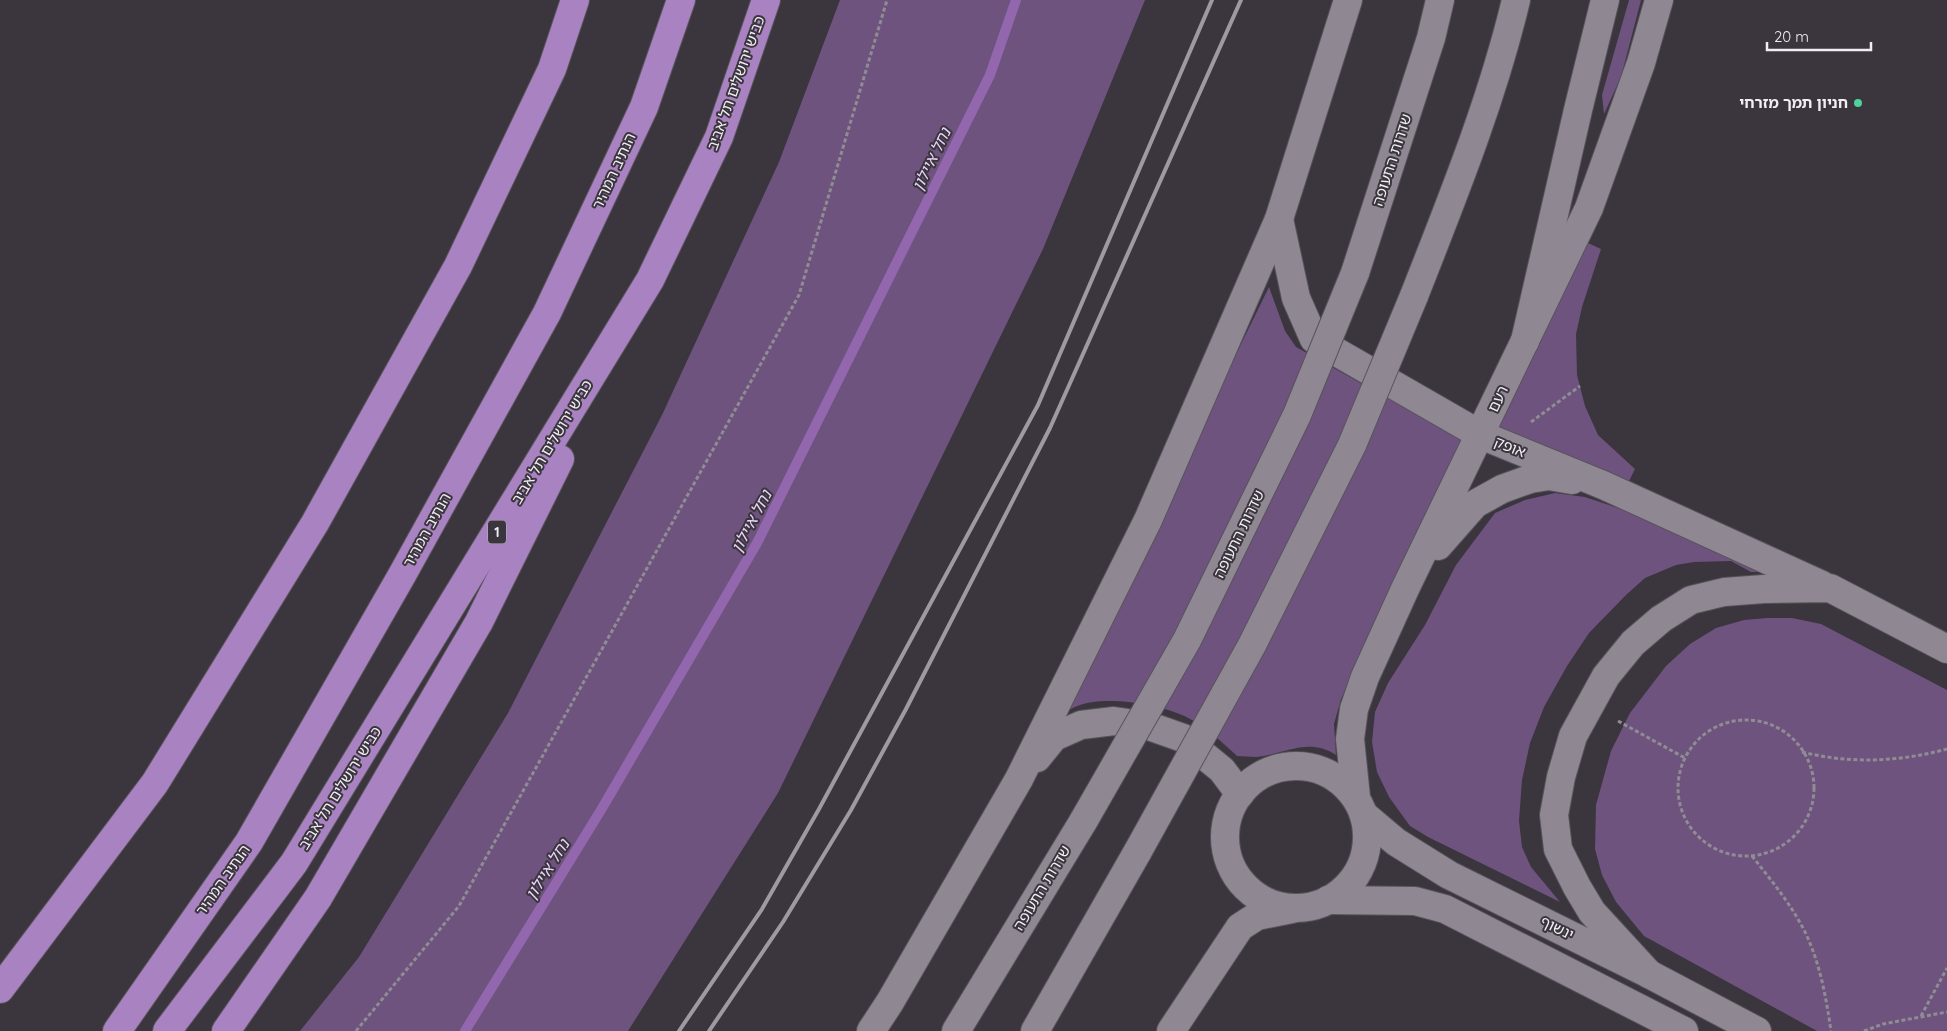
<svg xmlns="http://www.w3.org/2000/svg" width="1947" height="1031" viewBox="0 0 1947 1031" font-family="Quicksand,'Noto Sans Hebrew',sans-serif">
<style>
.green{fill:#6d537e}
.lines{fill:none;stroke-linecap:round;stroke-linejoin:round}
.stream{stroke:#9367ae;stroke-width:10}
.minor-casing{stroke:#58535b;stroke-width:30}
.secondary-casing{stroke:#58535b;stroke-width:30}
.motorway-casing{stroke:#58535b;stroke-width:30}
.path{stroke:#908c93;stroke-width:3;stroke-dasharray:4 2.5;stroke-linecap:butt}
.minor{stroke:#8f8893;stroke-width:28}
.secondary{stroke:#8f8893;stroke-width:28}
.motorway{stroke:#a882c1;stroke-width:28}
.rail{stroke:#9e9aa1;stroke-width:4}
.secondary-bridge-casing{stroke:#58535b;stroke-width:30;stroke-linecap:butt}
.secondary-bridge{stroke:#8f8893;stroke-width:28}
.poi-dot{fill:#4dd39a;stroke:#3b353e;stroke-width:2}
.labels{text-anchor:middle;stroke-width:4;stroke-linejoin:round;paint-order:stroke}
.shield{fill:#3b353e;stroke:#bab6bd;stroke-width:1}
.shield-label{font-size:14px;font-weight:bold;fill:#f1eef3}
.street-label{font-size:15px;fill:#f1eef3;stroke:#3b353e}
.poi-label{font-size:15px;font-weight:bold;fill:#f1eef3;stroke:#3b353e;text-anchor:end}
.water-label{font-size:16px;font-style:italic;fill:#ebd4fb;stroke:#3b353e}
</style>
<rect width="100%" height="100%" fill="#3b353e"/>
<g class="green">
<polygon points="840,0 1145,0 1043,249 778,793 628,1031 300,1031 359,957 508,713 662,415 779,162"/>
<polygon points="1629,0 1641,0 1621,77 1604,114 1602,95"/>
<polygon points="1588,243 1601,249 1582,307 1576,334 1577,375 1585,406 1598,435 1635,469 1628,483 1498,427"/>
<path d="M 1269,287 L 1285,331 L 1296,347 L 1409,410 L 1467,440 L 1341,699 L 1334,724 L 1336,755 C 1308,737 1286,754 1256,757 C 1250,757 1243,756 1237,756 C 1223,743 1208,729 1192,720 C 1167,705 1108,695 1080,705 C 1073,707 1066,712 1059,715 Z"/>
<polygon points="1555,493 1585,497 1642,516 1774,572 1751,572 1731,561 1694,562 1676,565 1645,578 1626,595 1589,633 1567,666 1544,707 1530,743 1522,780 1519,821 1522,847 1531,867 1560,902 1428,837 1410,826 1389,797 1377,772 1372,742 1375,712 1388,683 1425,625 1456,565 1495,513 1525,500"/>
<polygon points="1767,618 1792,618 1821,624 1947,690 1947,1031 1817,1031 1644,936 1616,902 1602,875 1595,849 1596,805 1611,751 1630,713 1666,666 1690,644 1716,628 1744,620"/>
</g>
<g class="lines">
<polyline class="stream" points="465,1031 601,810 757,543 990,75 1016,0"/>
<defs>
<g id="minor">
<polyline points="1279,219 1296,298 1314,339 1481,435 1603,485 1822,585"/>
<polyline points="1438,546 1475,504 1502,489 1530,479 1549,476 1572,480"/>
<polyline points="1037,758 1054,737 1081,725 1114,721 1149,726 1183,738 1222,770 1240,794"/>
<circle cx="1296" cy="837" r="71"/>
<polyline points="1356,797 1350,739 1354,709 1365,677 1405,589 1589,208 1641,63 1659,0"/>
<polyline points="1364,815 1396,842 1449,875 1649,974 1757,1031"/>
<polyline points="1328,900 1415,901 1445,909 1684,1031"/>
<polyline points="1649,974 1592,912 1577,887 1558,849 1554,815 1561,777 1573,736 1606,676 1633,643 1661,619 1691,600 1724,592 1764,589 1830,588 1947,649"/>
<polyline points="871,1031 890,1002 1019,779 1148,520 1279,219 1348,0"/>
<polyline points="1171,1031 1240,927 1257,916 1292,909"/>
</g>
<g id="secondary">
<polyline points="1355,273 1431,38 1440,0"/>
<path d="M 1414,296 C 1452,199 1492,101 1516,0"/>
<polyline points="1525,341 1578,110 1605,0"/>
<polyline points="956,1031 1084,820"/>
<polyline points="1035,1031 1138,851"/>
</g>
<g id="motorway">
<polyline points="0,989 155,783 315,523 458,266 552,69 575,0"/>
<polyline points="117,1031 249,842 402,575 547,313 644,107 681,0"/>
<polyline points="167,1031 294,863 650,280 719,137 766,0"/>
<polyline points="226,1031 318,898 479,622 560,459"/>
</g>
</defs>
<use href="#minor" class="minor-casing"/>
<use href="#secondary" class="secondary-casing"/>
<use href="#motorway" class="motorway-casing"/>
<g class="path">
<polyline points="1531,422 1580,386"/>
<circle cx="1746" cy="788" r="68"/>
<polyline points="1618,721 1685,758"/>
<path d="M 1802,752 C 1850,764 1899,762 1947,749"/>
<path d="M 1752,856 C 1771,880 1791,904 1805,932 C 1820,963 1826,997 1831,1031"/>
<polyline points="1921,1016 1947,968"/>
<polyline points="356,1031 459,906 799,295 887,0"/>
<polyline points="1864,1031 1883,1024 1947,1012"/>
</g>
<use href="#minor" class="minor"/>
<use href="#secondary" class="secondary"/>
<use href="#motorway" class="motorway"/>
<g class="rail">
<polyline points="679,1031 762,909 819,809 1038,405 1212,0"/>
<polyline points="709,1031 783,922 851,810 906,709 1050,428 1241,0"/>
</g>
<defs>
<g id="secondary-bridge">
<polyline points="1084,820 1187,640 1297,415 1355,273"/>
<polyline points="1138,851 1252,645 1352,445 1414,296"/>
</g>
</defs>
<use href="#secondary-bridge" class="secondary-bridge-casing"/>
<use href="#secondary-bridge" class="secondary-bridge"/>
</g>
<circle class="poi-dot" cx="1858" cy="103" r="5"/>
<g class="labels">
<rect class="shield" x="488" y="520.5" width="18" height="23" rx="4"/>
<g class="shield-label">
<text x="497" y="537">1</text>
</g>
<g class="street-label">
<text transform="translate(736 83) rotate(-70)" y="5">כביש ירושלים תל אביב</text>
<text transform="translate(1392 160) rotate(-72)" y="5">שדרות התעופה</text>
<text transform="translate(614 171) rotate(-65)" y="5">הנתיב המהיר</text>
<text transform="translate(1498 399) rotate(-65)" y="5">רעם</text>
<text transform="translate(552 442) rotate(-59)" y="5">כביש ירושלים תל אביב</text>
<text transform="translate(1510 447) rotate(22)" y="5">אופק</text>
<text transform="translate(427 530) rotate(-61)" y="5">הנתיב המהיר</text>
<text transform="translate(1239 534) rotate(-64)" y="5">שדרות התעופה</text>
<text transform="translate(340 788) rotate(-58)" y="5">כביש ירושלים תל אביב</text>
<text transform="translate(223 880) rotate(-55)" y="5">הנתיב המהיר</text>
<text transform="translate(1042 888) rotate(-59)" y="5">שדרות התעופה</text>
<text transform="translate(1557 928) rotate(26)" y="5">ינשוף</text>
</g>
<g class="poi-label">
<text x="1848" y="108">חניון תמך מזרחי</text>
</g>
<g class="water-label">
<text transform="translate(931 159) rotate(-64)" y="6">נחל איילון</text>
<text transform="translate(751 521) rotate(-62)" y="6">נחל איילון</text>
<text transform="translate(547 869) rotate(-58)" y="6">נחל איילון</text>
</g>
</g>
<path d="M1767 42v8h104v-8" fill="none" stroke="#f1eef3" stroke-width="2.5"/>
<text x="1774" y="42" font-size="15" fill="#f1eef3" stroke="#3b353e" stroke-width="4" paint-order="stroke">20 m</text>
</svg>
